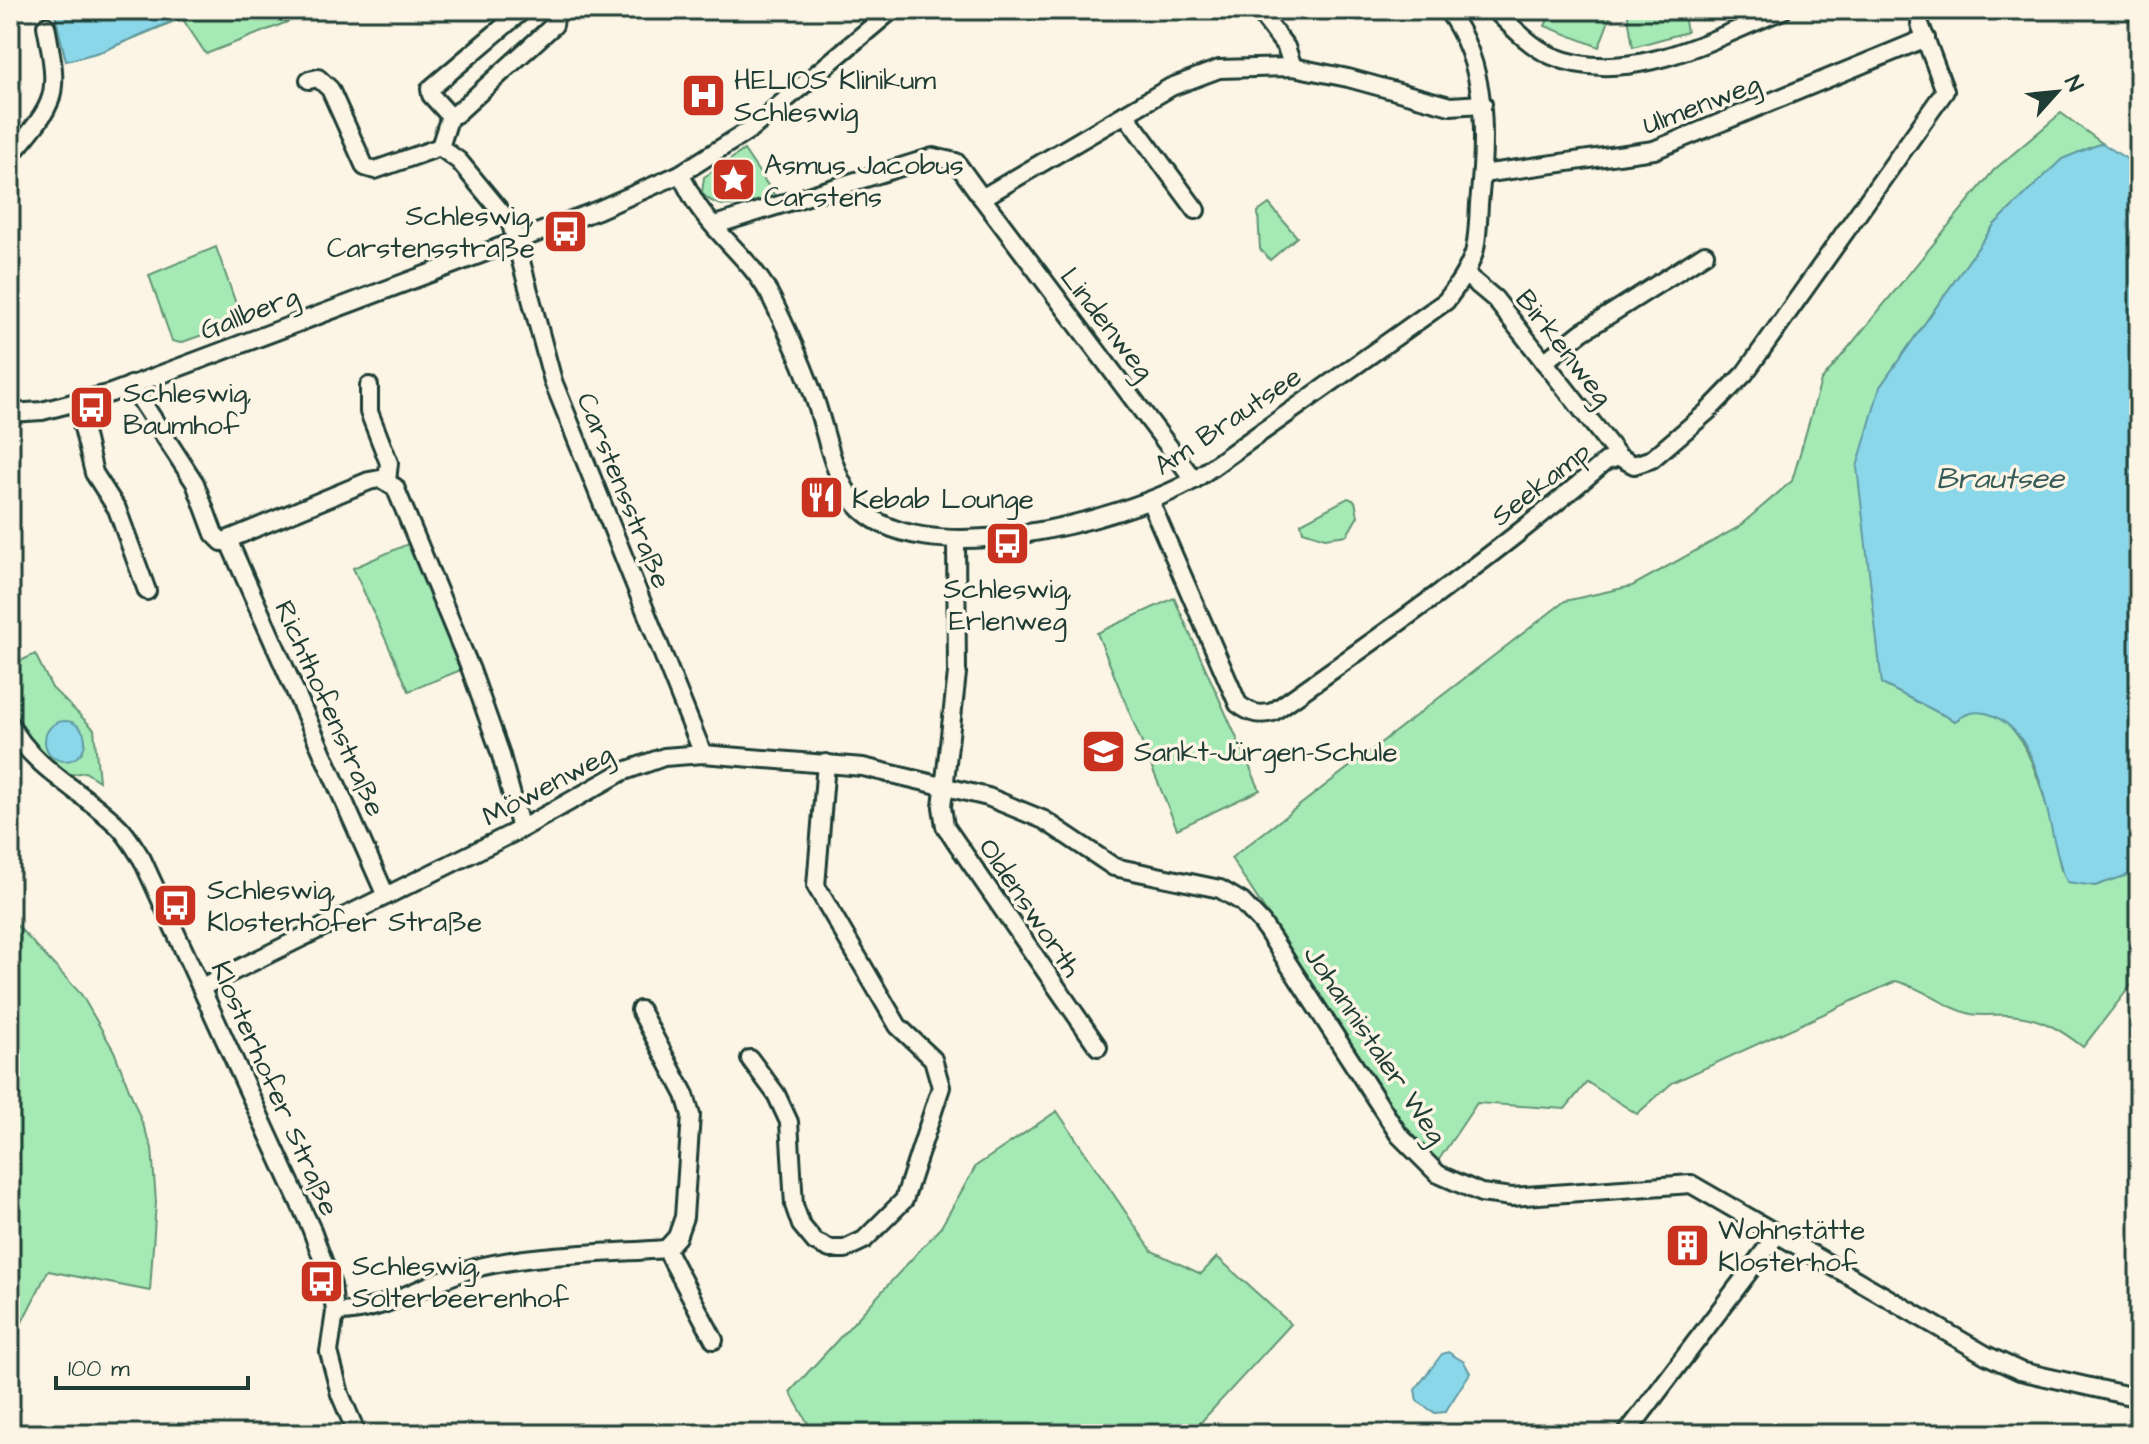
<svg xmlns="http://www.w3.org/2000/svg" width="2149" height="1444" viewBox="0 0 2149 1444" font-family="'Architects Daughter',sans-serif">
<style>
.green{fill:#a5eab5;stroke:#629474;stroke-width:2}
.water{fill:#8bd7ea;stroke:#6099a1;stroke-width:2}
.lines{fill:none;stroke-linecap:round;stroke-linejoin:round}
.minor-casing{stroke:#1f3d34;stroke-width:22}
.minor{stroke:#fcf5e5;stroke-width:16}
.labels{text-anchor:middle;stroke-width:7;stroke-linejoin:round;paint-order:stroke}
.poi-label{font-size:28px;fill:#1f3d34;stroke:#fcf5e5;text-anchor:start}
.street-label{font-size:28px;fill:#1f3d34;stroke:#fcf5e5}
.water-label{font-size:30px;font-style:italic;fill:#355c58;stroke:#fcf5e5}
</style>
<rect width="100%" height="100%" fill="#fcf5e5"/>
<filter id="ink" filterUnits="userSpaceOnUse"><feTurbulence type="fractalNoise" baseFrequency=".0125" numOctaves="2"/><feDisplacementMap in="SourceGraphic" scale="16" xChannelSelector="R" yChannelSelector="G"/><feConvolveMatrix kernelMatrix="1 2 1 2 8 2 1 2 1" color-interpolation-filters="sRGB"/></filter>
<g filter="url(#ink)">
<g class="green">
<polygon points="54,10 318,10 206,54 182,18 103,51 66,61"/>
<polygon points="1552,10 1597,10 1611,15 1599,47 1545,26"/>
<polygon points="1627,10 1683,10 1687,32 1633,47"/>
<path d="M 2061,113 L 2102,143 L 2062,159 L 1994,225 L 1880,387 L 1882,684 L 1955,721 C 2025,671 2053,829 2061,870 L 2095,886 L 2139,871 L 2139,975 L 2083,1047 C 2060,1029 2040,1017 2009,1015 C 1997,1014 1983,1016 1971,1014 C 1944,1008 1925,988 1896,981 L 1672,1083 L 1637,1114 L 1587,1082 L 1565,1109 L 1477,1103 L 1438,1161 L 1406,1127 L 1231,858 L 1565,601 L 1632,586 L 1737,528 L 1792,481 L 1821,381 L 1994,170 Z"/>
<path d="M 744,150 L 775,196 C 751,202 720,215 702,193 L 704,177 L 715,170 L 729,187 L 739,179 L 727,162 Z"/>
<polygon points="1269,204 1297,237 1270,260 1260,249 1258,212"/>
<polygon points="216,247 242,321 180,343 172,341 149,275"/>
<polygon points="1348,498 1355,501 1358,516 1347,535 1325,538 1303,531 1301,523"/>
<polygon points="410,543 461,670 409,691 353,568"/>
<polygon points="1174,598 1260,790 1177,829 1097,633"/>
<path d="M 35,654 L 52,688 L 94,729 L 99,781 L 85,772 L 69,775 C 48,756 18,733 11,705 C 8,693 10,678 10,666 Z"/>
<polygon points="10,918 81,994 114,1051 152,1148 156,1202 150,1291 48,1271 20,1326 10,1330"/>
<polygon points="1057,1111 1152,1251 1201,1274 1217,1257 1291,1324 1190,1434 814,1434 790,1392 941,1227 976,1166"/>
</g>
<g class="water">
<polygon points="54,10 198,10 103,51 66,61"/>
<path d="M 2102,143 L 2139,167 L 2139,871 L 2095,886 L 2067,882 C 2044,834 2049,735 1989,714 C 1977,710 1965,713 1955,721 L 1882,684 L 1857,467 L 1880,387 L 1994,225 L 2062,159 Z"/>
<circle cx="65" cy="741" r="20"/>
<polygon points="1448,1352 1464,1362 1470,1373 1445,1412 1435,1413 1417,1401 1415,1390 1442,1354"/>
</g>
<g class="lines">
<defs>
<g id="minor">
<polyline points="1258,10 1286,47 1293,67"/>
<path d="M 1495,10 C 1511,26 1531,47 1552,56 C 1628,88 1714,38 1783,10"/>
<polyline points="2133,10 2139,16"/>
<polyline points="309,80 318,78 330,89 365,167 375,170 440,147 459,161 511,224 553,381 703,754"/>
<polyline points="1125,114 1196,210"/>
<polyline points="450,116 431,95 430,89 523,10"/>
<polyline points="440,147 450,116 456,114 554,25 555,18 549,10"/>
<path d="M 10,156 C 57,101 60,98 46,26"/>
<path d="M 680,174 C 686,184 691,196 698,206 C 721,240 755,263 773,301 C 791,338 810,379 821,419 C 829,447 836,480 855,503 C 916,577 1123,520 1194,480 L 1446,301 C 1457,286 1468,271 1474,253 C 1478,238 1478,220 1479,204 C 1486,139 1489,66 1447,10"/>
<polyline points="1482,174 1654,150 1926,38"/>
<polyline points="982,198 1194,480"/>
<polyline points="715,225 933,157 956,162 982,198 1171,87 1219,69 1293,67 1348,78 1450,106 1483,104"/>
<polyline points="1465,274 1495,299 1619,457"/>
<polyline points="1544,362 1582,332 1705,254"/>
<polyline points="131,385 195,483 214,534 222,542 369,481 380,479 395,487 471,670 500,752 521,829"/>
<polyline points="369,386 369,412 389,463 387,481"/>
<polyline points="77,403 94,473 117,509 147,591"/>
<polyline points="10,413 42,411 111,393 598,210 680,174 751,129 892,10"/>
<path d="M 1150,501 L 1238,704 C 1250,713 1259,716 1273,712 C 1387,632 1500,552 1606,461 L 1619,457 L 1634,465 L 1652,459 L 1707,412 L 1745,373 L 1945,91 L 1920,24"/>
<polyline points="956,539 957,673 942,807 945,826 1098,1047"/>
<polyline points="229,542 386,896"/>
<path d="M 10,724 C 34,770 85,792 120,828 C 129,837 135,849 142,859 L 311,1228 L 332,1285 L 335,1312 L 329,1352 L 340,1394 L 357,1434"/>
<polyline points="202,987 521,829 622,772 664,757 703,754 863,767 988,797 1044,820 1114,867 1220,889 1242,902 1262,923 1399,1135 1438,1174 1481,1193 1512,1197 1691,1184 1986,1355 2020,1371 2139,1398"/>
<polyline points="640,1010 685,1095 691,1115 684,1217 677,1237 666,1249"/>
<polyline points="750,1059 776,1094 789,1122 794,1205 801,1225 815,1242 830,1249 845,1249 864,1240 904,1200 941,1087 933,1059 898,1026 816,886 826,763"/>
<path d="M 335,1312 C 385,1313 428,1281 475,1268 C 536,1253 603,1254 666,1249 L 714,1340"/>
<polyline points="1626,1434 1776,1236"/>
</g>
</defs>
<use href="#minor" class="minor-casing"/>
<use href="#minor" class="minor"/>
</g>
</g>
<defs>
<symbol id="hospital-square" viewBox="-11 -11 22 22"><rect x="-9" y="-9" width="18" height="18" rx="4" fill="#c8321e" stroke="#fcf5e5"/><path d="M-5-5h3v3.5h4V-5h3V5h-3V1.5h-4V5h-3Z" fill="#fff"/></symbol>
<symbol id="sight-square" viewBox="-11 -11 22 22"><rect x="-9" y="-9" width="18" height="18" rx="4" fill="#c8321e" stroke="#fcf5e5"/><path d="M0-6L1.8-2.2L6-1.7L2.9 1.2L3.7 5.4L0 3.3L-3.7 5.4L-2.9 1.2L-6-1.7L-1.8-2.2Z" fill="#fff"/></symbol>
<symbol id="bus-square" viewBox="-11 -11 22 22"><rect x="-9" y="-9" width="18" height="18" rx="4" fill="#c8321e" stroke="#fcf5e5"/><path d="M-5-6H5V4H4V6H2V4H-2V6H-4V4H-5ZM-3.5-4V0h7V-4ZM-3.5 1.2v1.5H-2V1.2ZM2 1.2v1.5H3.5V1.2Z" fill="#fff"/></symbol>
<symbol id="restaurant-square" viewBox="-11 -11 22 22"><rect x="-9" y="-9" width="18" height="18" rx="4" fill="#c8321e" stroke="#fcf5e5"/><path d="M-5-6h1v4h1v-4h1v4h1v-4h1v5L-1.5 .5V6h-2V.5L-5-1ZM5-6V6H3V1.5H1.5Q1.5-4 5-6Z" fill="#fff"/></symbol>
<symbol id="school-square" viewBox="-11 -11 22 22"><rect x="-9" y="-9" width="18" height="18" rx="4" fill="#c8321e" stroke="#fcf5e5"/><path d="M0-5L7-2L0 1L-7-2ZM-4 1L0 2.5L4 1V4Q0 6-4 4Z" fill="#fff"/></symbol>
<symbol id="building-square" viewBox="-11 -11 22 22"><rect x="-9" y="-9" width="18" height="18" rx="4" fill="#c8321e" stroke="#fcf5e5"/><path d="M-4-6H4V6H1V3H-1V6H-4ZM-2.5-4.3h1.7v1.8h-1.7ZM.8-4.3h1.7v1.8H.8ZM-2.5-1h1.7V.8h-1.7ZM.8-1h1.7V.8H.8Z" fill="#fff"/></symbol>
</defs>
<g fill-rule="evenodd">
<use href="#hospital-square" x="678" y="70" width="51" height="51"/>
<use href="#sight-square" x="708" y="154" width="51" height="51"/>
<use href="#bus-square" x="540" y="206" width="51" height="51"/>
<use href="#bus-square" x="66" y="382" width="51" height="51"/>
<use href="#restaurant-square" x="796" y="472" width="51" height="51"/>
<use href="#bus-square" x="982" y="518" width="51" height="51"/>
<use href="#school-square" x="1078" y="726" width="51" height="51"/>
<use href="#bus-square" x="150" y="880" width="51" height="51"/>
<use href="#building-square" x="1662" y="1220" width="51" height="51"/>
<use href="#bus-square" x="296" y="1256" width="51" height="51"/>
</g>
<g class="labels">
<g class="poi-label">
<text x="734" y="89">HELIOS Klinikum<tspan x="734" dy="32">Schleswig</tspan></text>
<text x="764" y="174">Asmus Jacobus<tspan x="764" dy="32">Carstens</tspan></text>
<text x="535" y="225" text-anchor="end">Schleswig,<tspan x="535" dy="32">Carstensstraße</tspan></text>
<text x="123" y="402">Schleswig,<tspan x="123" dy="32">Baumhof</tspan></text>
<text x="852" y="508">Kebab Lounge</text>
<text x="1008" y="598" text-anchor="middle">Schleswig,<tspan x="1008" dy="32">Erlenweg</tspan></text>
<text x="1134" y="761">Sankt-Jürgen-Schule</text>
<text x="207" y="899">Schleswig,<tspan x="207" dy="32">Klosterhofer Straße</tspan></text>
<text x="1718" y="1239">Wohnstätte<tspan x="1718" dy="32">Klosterhof</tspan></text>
<text x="352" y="1275">Schleswig,<tspan x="352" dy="32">Solterbeerenhof</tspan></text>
</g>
<g class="street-label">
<text transform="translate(1701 103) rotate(-21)" y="10">Ulmenweg</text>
<text transform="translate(249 312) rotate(-21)" y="10">Gallberg</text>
<text transform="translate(1108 323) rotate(52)" y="10">Lindenweg</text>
<text transform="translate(1565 347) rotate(52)" y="10">Birkenweg</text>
<text transform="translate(1227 420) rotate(-34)" y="10">Am Brautsee</text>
<text transform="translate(1540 483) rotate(-38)" y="10">Seekamp</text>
<text transform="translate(625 490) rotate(68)" y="10">Carstensstraße</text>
<text transform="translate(331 708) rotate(66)" y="10">Richthofenstraße</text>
<text transform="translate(547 784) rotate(-28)" y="10">Möwenweg</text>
<text transform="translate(1031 907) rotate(56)" y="10">Oldensworth</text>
<text transform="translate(1376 1044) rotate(56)" y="10">Johannistaler Weg</text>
<text transform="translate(276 1088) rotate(66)" y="10">Klosterhofer Straße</text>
</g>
<g class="water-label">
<text x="2000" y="488">Brautsee</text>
</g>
</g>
<rect width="2149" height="1444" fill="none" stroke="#fcf5e5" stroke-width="40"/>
<rect x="20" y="20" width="2109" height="1404" fill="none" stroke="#1f3d34" stroke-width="3" filter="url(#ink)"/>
<g transform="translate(2057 92) rotate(63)" stroke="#fcf5e5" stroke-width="6" paint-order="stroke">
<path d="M0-6L14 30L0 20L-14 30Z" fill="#1f3d34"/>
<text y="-12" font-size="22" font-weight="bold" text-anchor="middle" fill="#1f3d34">N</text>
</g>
<path d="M56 1376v12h192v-12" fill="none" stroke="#1f3d34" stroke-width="4"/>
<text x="68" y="1376" font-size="24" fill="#1f3d34" stroke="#fcf5e5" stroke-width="6" paint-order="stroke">100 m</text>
</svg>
